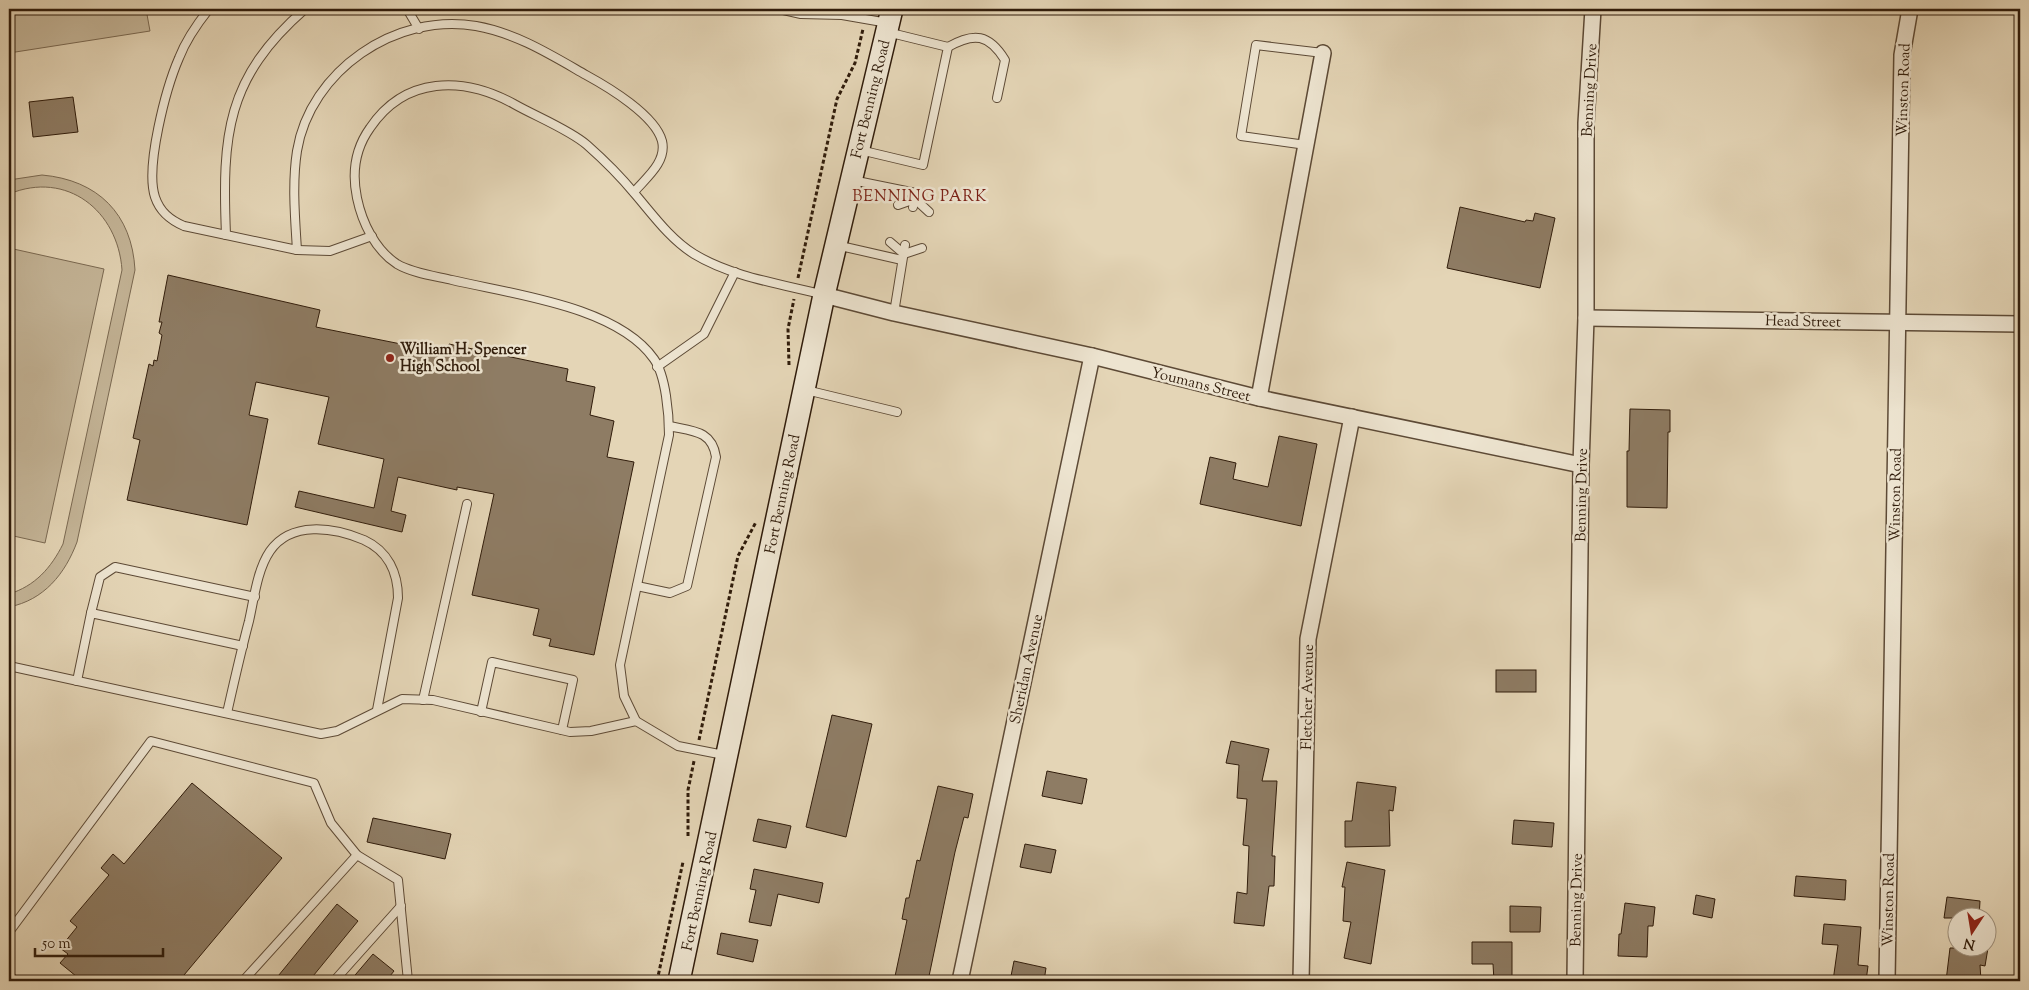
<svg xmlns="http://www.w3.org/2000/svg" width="2029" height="990" viewBox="0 0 2029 990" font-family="'Sorts Mill Goudy',serif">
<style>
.green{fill:#c5b699;stroke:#7a6952}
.building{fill:#8e7c64;stroke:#301c0b}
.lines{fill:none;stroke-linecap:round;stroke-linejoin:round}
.lane-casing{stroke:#5d4a36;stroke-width:10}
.street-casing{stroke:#5d4a36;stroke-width:18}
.secondary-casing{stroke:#301c0b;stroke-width:24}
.path{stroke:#301c0b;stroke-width:3;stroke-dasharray:4 2.5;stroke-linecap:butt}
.lane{stroke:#ede4d0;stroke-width:8}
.street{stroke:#ede4d0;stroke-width:15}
.secondary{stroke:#ede4d0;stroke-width:21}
.poi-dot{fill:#8f2418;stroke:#ede4d0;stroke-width:2}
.labels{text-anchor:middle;stroke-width:5;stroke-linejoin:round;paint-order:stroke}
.street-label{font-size:15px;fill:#301c0b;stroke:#ede4d0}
.poi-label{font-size:15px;font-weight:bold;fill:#301c0b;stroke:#ede4d0;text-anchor:start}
.neighbourhood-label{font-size:16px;letter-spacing:1px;fill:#7a1f14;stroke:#ede4d0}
</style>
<rect width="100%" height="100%" fill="#e4d5b6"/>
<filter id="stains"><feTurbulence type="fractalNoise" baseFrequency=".004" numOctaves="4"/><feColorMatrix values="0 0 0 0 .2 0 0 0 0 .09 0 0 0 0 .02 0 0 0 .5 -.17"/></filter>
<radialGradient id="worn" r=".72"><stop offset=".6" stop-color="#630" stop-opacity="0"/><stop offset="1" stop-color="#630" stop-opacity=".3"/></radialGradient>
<g class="green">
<polygon points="9,9 146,9 150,31 9,53"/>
<path d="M 42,175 C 98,180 132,214 135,270 L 77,542 C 65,574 44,600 9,607 L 9,594 C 35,586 51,568 63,544 L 122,270 C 118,211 67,170 9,194 L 9,180 Z"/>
<polygon points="9,248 104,269 45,543 9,535"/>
</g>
<g class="building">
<polygon points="73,97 78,132 33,137 29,102"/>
<polygon points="1460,207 1525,222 1526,220 1533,221 1535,213 1555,218 1540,288 1447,268"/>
<polygon points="168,275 320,310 316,327 446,353 449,344 568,369 566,381 595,387 590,415 614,421 607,457 634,462 594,655 549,646 551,639 533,635 539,609 472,595 494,494 457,487 457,490 398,477 391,511 406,515 402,532 295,507 299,491 374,508 384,459 318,444 329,397 256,382 249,415 268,419 247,525 127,500 140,440 133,438 149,364 153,366 154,360 157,361 162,335 159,333 162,322 159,322"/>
<polygon points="1630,409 1670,410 1670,432 1668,432 1667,508 1627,507 1627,451 1629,451"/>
<polygon points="1279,436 1317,444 1301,526 1200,504 1210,457 1236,463 1233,479 1268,487"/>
<rect x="1496" y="670" width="40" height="22"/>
<polygon points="832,715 872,724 846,837 806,827"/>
<polygon points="1231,741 1269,749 1262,781 1277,781 1272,856 1275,856 1274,886 1269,886 1264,926 1234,923 1237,892 1247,894 1249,846 1243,845 1247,799 1237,798 1239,765 1226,763"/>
<polygon points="1047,771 1087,779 1082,804 1042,796"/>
<polygon points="1357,782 1396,787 1393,811 1389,810 1390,846 1345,847 1345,821 1352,821"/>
<polygon points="192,783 282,858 179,981 82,981 60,963 68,954 60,948 77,927 70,921 109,875 101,868 113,854 124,864"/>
<polygon points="938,786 973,794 968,818 964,817 955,852 928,981 894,981 907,920 902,919 906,898 909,898 917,860 920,861"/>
<polygon points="373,818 451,834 445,859 367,842"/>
<polygon points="758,819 791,826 786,848 753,841"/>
<polygon points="1514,820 1554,823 1552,847 1512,844"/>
<polygon points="1025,844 1056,850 1051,873 1020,867"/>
<polygon points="1347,862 1385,870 1371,964 1344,958 1351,922 1343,921 1345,887 1342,887"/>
<polygon points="754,869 823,883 819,903 778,894 771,926 749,922 756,890 750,889"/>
<polygon points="1796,876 1846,880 1845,900 1794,896"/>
<polygon points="1696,895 1715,899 1712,918 1693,914"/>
<polygon points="1947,897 1980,901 1979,918 1944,918"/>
<polygon points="1625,903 1655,907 1653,926 1648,926 1647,957 1618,956 1619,934 1621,934"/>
<polygon points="337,904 358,921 309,981 274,981"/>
<polygon points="1510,906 1541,907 1540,932 1510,932"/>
<polygon points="1824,924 1861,927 1858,965 1868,966 1866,981 1833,981 1838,945 1822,944"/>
<polygon points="721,933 758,940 753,962 717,954"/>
<polygon points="1472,942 1512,942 1512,981 1494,981 1493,964 1472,964"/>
<polygon points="1950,948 1988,948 1985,966 1980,965 1981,981 1946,981"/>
<polygon points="373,954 394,971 386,981 350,981"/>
<polygon points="1014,961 1046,968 1044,981 1010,981"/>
</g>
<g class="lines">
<defs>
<g id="lane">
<path d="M 209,9 C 197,24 186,40 179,58 C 166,88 145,167 155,197 C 160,212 170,220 184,226 L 297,250 C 295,218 292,183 297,151 C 310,71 396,12 476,26 C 516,33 551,55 586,75 C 608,87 655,115 662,141 C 667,162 646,178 634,192"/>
<polyline points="407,9 419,29"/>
<polyline points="779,9 801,14 842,15 888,23"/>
<path d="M 948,47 C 974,32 989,34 1005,60 L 997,98"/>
<polyline points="1306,145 1241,136 1256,45 1323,53"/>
<polyline points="860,150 923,165 948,47 887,32"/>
<polyline points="852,180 916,193 913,207"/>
<polyline points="915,199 929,212"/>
<polyline points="898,205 915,199"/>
<path d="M 226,235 C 222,135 226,78 305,9"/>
<polyline points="890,242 904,254"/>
<polyline points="836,245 902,260"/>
<polyline points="297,250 330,251 372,236"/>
<polyline points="904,254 922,248"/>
<polyline points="894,313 905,245"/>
<polyline points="657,367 704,334 735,272"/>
<polyline points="806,390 897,412"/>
<path d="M 637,586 L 670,593 L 687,586 L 716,457 C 712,430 692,431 669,426"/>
<polyline points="91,613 100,577 115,567 255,597"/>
<polyline points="9,666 321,734 337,731 402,699 433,700 570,732 591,731 636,721 678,746 724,755"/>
<polyline points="77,681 91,613 243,646"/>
<polyline points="423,700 467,504"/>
<polyline points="481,712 492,662 573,680 562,730"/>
<path d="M 227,713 C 234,682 241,651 249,621 C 254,599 257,570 270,551 C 291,521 333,527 364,540 C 388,551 398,573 398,598 L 377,710"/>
<path d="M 636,721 L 624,696 L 620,665 L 669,435 C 669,415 666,376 654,359 C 617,306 511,294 452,280 C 435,276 412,273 397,264 C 375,250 362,222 357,198 C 352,174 355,149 370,128 C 405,76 463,76 514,104 C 535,116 570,130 587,145 C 604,160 621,177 635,194 C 653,215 670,239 694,254 C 732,277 781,284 824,295"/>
<polyline points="9,932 151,741 314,783 331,823 357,855 398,880 408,981"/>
<polyline points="9,975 15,981"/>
<polyline points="243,981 357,855"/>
<polyline points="334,981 401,906"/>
</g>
<g id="street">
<polyline points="824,295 894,313 1092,356 1259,398 1581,465"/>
<polyline points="1586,318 2020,324"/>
<polyline points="1259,398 1323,53"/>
<polyline points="960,981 1092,356"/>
<polyline points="1301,981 1308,639 1352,417"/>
<polyline points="1575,981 1581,465 1586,318 1586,123 1593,9"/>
<polyline points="1887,981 1902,55 1910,9"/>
</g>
<polyline id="secondary" points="679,981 824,295 892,9"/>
</defs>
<use href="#lane" class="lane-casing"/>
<use href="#street" class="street-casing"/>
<use href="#secondary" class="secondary-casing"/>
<g class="path">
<polyline points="798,278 837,99 855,63 863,29"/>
<polyline points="789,365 788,329 794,299"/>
<polyline points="699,740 738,556 756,522"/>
<polyline points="688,836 688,790 694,761"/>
<polyline points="657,981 683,862"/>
</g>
<use href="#lane" class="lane"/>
<use href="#street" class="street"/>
<use href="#secondary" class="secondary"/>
</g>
<circle class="poi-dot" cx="390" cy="358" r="5"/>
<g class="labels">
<g class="street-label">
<text transform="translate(1589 90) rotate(-87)" y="5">Benning Drive</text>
<text transform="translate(1903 90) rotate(-88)" y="5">Winston Road</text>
<text transform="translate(870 99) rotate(-76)" y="5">Fort Benning Road</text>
<text transform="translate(1803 321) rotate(1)" y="5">Head Street</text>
<text transform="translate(1201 384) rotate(14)" y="5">Youmans Street</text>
<text transform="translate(782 494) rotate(-78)" y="5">Fort Benning Road</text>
<text transform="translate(1581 495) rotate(-89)" y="5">Benning Drive</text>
<text transform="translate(1895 495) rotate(-89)" y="5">Winston Road</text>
<text transform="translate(1026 669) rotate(-78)" y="5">Sheridan Avenue</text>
<text transform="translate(1307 697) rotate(-89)" y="5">Fletcher Avenue</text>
<text transform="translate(699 891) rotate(-78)" y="5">Fort Benning Road</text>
<text transform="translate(1576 900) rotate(-89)" y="5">Benning Drive</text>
<text transform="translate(1888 900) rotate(-89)" y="5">Winston Road</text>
</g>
<g class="poi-label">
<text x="400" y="354">William H. Spencer<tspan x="400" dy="17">High School</tspan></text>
</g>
<g class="neighbourhood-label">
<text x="920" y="201">BENNING PARK</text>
</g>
</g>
<rect width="2029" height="990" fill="none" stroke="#e4d5b6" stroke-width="30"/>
<rect x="10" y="10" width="2009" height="970" fill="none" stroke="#301c0b" stroke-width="2.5"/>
<rect x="15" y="15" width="1999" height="960" fill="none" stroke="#301c0b"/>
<g transform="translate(1972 932) rotate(192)"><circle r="24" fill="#ede4d0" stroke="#a19481"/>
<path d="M0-4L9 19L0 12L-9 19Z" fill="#8f2418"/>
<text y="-8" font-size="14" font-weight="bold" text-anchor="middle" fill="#301c0b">N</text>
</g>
<path d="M35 948v8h128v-8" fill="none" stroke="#301c0b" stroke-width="2.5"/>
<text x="42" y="948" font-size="15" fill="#301c0b" stroke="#ede4d0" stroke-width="4" paint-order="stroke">50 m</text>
<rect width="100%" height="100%" filter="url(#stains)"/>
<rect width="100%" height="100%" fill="url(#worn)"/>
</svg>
